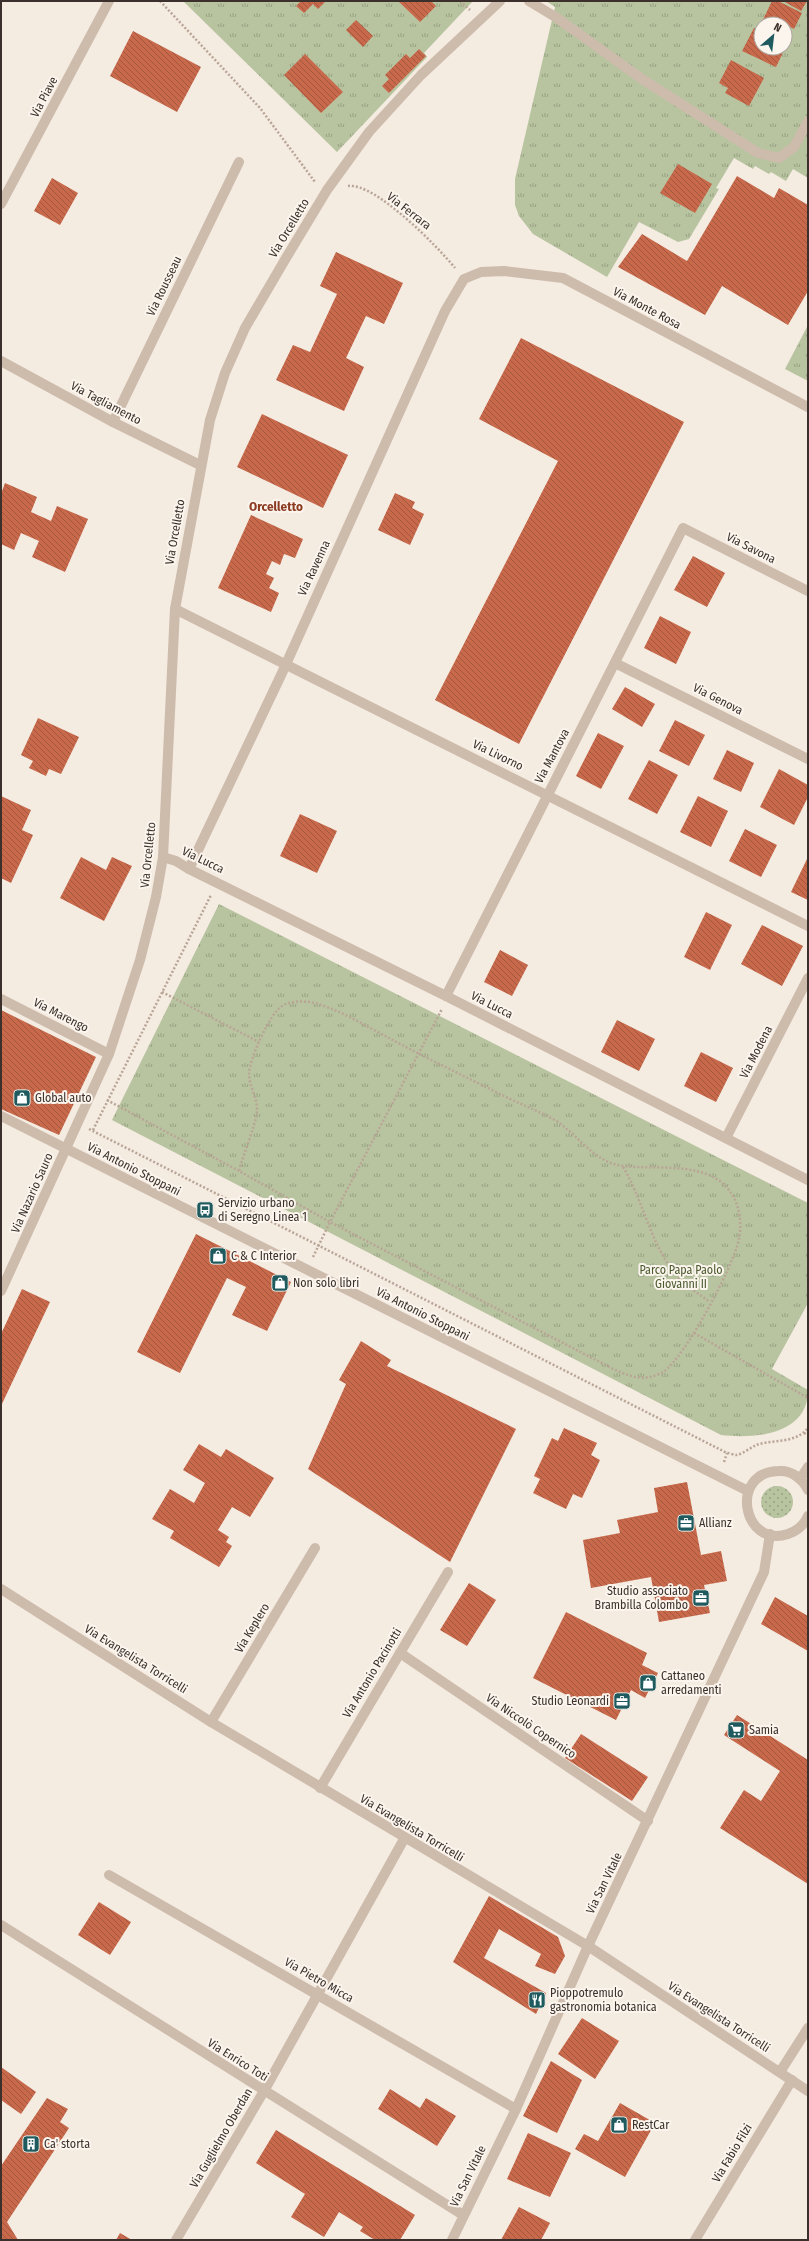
<svg xmlns="http://www.w3.org/2000/svg" width="809" height="2241" viewBox="0 0 809 2241" font-family="'Fira Sans Condensed',sans-serif">
<style>
.grass{fill:url(#grass-dots)}
.park{fill:url(#park-tufts);fill-rule:evenodd}
.building{fill:url(#building-back-hatch);fill-rule:evenodd}
.lines{fill:none;stroke-linecap:round;stroke-linejoin:round}
.path{stroke:#b9a596;stroke-width:2.5;stroke-dasharray:2 2;stroke-linecap:butt}
.service{stroke:#cdbbac;stroke-width:10}
.minor{stroke:#cdbbac;stroke-width:10}
.tertiary{stroke:#cdbbac;stroke-width:10}
.labels{text-anchor:middle;stroke-width:4;stroke-linejoin:round;paint-order:stroke}
.street-label{font-size:12px;fill:#3b302b;stroke:#fbf5ee}
.poi-label{font-size:12px;fill:#3b302b;stroke:#fbf5ee;text-anchor:start}
.park-label{font-size:12px;fill:#4a5a2e;stroke:#fbf5ee}
.neighbourhood-label{font-size:13px;font-weight:bold;fill:#8c3b22;stroke:#fbf5ee}
</style>
<defs>
<pattern id="grass-dots" width="8" height="8" patternUnits="userSpaceOnUse"><rect width="8" height="8" fill="#b8c4a0"/><path d="M2 2h.1M6 6h.1" fill="none" stroke="#97a083" stroke-width="1.8" stroke-linecap="round"/></pattern>
<pattern id="park-tufts" width="24" height="20" patternUnits="userSpaceOnUse"><rect width="24" height="20" fill="#b8c4a0"/><path d="M3 7l-1-3M5 7V3M7 7l1-3M15 17l-1-3M17 17v-4M19 17l1-3" fill="none" stroke="#97a083"/></pattern>
<pattern id="building-back-hatch" width="6" height="6" patternUnits="userSpaceOnUse"><rect width="6" height="6" fill="#c8694b"/><path d="M-1 5l2 2M0 0l6 6M5-1l2 2" fill="none" stroke="#a4573f"/></pattern>
</defs>
<rect width="100%" height="100%" fill="#f4ebe1"/>
<circle class="grass" cx="777" cy="1502" r="16"/>
<g class="park">
<polygon points="183,1 473,1 424,53 427,57 337,152"/>
<path d="M 546,1 L 808,1 L 808,178 L 793,169 L 786,181 L 771,172 L 769,174 L 755,166 L 753,169 L 734,158 L 716,188 L 719,189 L 689,239 L 678,242 L 639,222 L 607,277 L 533,234 L 519,216 L 515,205 L 515,179 L 555,7 ZM 761,24 L 785,24 L 785,48 L 761,48 Z"/>
<polygon points="808,325 808,381 785,369"/>
<path d="M 219,904 L 808,1203 L 808,1303 L 772,1369 L 808,1390 C 808,1435 755,1439 721,1435 L 112,1120 Z"/>
</g>
<g class="building">
<polygon points="301,1 326,1 318,9 313,4 304,13 296,6"/>
<polygon points="398,1 431,1 436,6 420,22"/>
<path d="M 772,1 L 778,1 L 802,13 L 794,29 L 790,27 L 785,38 L 789,40 L 776,67 L 742,51 L 754,28 L 758,30 ZM 761,24 L 785,24 L 785,48 L 761,48 Z"/>
<polygon points="783,1 807,1 801,11"/>
<polygon points="356,20 373,36 363,47 346,30"/>
<polygon points="133,31 201,67 177,112 110,76"/>
<polygon points="419,49 426,56 389,93 382,86 389,79 385,75 406,54 410,58"/>
<polygon points="305,54 343,92 321,113 284,75"/>
<polygon points="731,60 764,78 749,106 725,93 728,88 719,83"/>
<polygon points="678,164 712,184 695,213 660,193"/>
<polygon points="737,176 774,198 779,188 808,205 808,291 788,325 722,286 705,315 618,267 642,234 687,261"/>
<polygon points="52,178 78,193 60,225 34,211"/>
<polygon points="336,252 403,283 384,324 366,316 346,358 364,367 344,411 276,380 293,345 310,352 337,294 320,286"/>
<polygon points="521,338 684,422 519,744 435,700 558,461 479,419"/>
<polygon points="262,414 348,455 323,508 237,467"/>
<polygon points="5,483 37,497 31,512 51,521 57,506 88,519 65,572 32,557 39,541 21,533 14,550 1,544 1,494"/>
<polygon points="395,493 415,502 412,508 424,514 410,545 378,530"/>
<polygon points="251,515 303,539 295,558 284,554 280,565 272,561 266,574 274,578 269,588 279,593 271,612 218,588"/>
<polygon points="693,556 725,573 707,607 674,590"/>
<polygon points="660,616 691,632 676,664 644,648"/>
<polygon points="625,687 655,704 642,727 612,709"/>
<polygon points="38,718 79,737 61,774 49,769 46,776 29,768 33,761 21,755"/>
<polygon points="675,720 705,735 689,766 659,751"/>
<polygon points="598,733 624,746 601,789 576,776"/>
<polygon points="727,750 754,763 741,792 713,779"/>
<polygon points="649,760 678,775 657,814 628,799"/>
<polygon points="779,769 808,785 808,797 794,825 760,807"/>
<polygon points="1,796 31,810 22,830 33,835 11,883 1,878"/>
<polygon points="698,796 728,811 711,847 680,832"/>
<polygon points="300,814 337,831 317,873 280,856"/>
<polygon points="745,829 777,845 761,877 729,861"/>
<polygon points="81,857 106,870 112,857 132,866 104,921 60,898"/>
<polygon points="808,857 808,900 791,892"/>
<polygon points="706,912 732,925 710,970 684,957"/>
<polygon points="762,925 803,946 782,986 741,964"/>
<polygon points="500,950 528,965 512,996 484,982"/>
<polygon points="1,1010 96,1057 59,1135 1,1109"/>
<polygon points="617,1020 655,1039 639,1071 601,1052"/>
<polygon points="701,1052 733,1068 716,1102 684,1086"/>
<polygon points="196,1234 291,1282 267,1331 232,1315 246,1287 227,1278 180,1373 137,1352"/>
<polygon points="22,1289 50,1302 1,1406 1,1334"/>
<polygon points="361,1341 391,1360 387,1366 516,1429 450,1562 308,1469 346,1384 339,1380"/>
<polygon points="564,1428 597,1443 591,1455 600,1460 582,1498 573,1494 566,1509 533,1493 540,1479 534,1476 552,1438 558,1441"/>
<polygon points="199,1444 221,1457 226,1449 274,1478 250,1517 232,1507 218,1530 229,1537 226,1542 232,1546 219,1567 170,1538 174,1531 152,1519 170,1489 194,1503 205,1483 183,1470"/>
<polygon points="687,1482 701,1555 721,1551 727,1581 704,1585 710,1613 659,1622 651,1577 591,1588 583,1540 620,1533 617,1520 658,1512 654,1488"/>
<polygon points="469,1583 496,1600 467,1646 440,1630"/>
<polygon points="775,1597 808,1616 808,1651 761,1624"/>
<polygon points="566,1612 647,1653 642,1665 658,1673 645,1698 631,1690 616,1720 533,1678"/>
<polygon points="737,1715 808,1760 808,1884 720,1828 744,1790 761,1801 780,1771 724,1735"/>
<polygon points="581,1734 648,1777 632,1801 565,1758"/>
<polygon points="489,1896 558,1937 565,1956 555,1974 535,1966 541,1954 499,1929 484,1958 546,1993 536,2014 453,1962"/>
<polygon points="99,1902 131,1922 110,1955 78,1935"/>
<polygon points="582,2018 619,2041 595,2079 558,2054"/>
<polygon points="551,2061 582,2080 557,2133 523,2116"/>
<polygon points="1,2067 36,2092 21,2114 1,2100"/>
<polygon points="390,2089 420,2108 426,2098 456,2116 437,2146 378,2109"/>
<polygon points="47,2098 68,2109 60,2122 69,2128 7,2222 18,2240 1,2240 1,2166"/>
<polygon points="620,2103 655,2123 625,2177 575,2149 584,2134 598,2141"/>
<polygon points="276,2130 415,2215 400,2240 375,2240 360,2231 363,2227 339,2212 324,2237 291,2217 305,2194 256,2163"/>
<polygon points="528,2133 571,2153 550,2197 507,2179"/>
<polygon points="519,2207 550,2223 541,2240 501,2240"/>
<polygon points="120,2233 132,2240 116,2240"/>
</g>
<g class="lines">
<g class="path">
<polyline points="160,1 260,108 315,182"/>
<polyline points="460,1 470,10"/>
<path d="M 348,186 C 375,182 439,248 455,268"/>
<polyline points="162,992 259,1042"/>
<polyline points="107,1100 239,1171"/>
<path d="M 89,1129 L 727,1453 C 730,1453 734,1455 736,1455 C 743,1454 750,1448 756,1445 C 774,1439 795,1444 808,1428"/>
<polyline points="93,1130 211,895"/>
<path d="M 623,1167 C 644,1202 650,1244 677,1276 C 686,1286 699,1294 710,1302"/>
<path d="M 313,1257 L 330,1222 L 592,1358 C 609,1366 630,1381 650,1377 C 654,1376 660,1374 663,1372 C 685,1358 734,1265 739,1239 C 742,1223 740,1206 731,1193 C 710,1160 656,1170 623,1166 C 592,1162 578,1133 553,1119 C 534,1109 515,1102 496,1092 C 460,1074 424,1057 389,1038 C 366,1026 335,1007 310,1002 C 301,1001 290,1001 282,1006 C 270,1013 249,1060 249,1074 C 249,1086 258,1099 257,1111 C 256,1125 243,1155 239,1171 L 330,1222 L 442,1009"/>
<polyline points="694,1333 808,1398"/>
<polyline points="804,1433 808,1435"/>
<polyline points="724,1462 727,1453"/>
</g>
<g class="service">
<polyline points="529,1 557,18 642,79 758,153 779,158 794,147 808,121"/>
<polyline points="211,1722 315,1548"/>
</g>
<g class="minor">
<polyline points="1,204 109,1"/>
<polyline points="1,361 113,422 200,465"/>
<polyline points="113,422 239,162"/>
<polyline points="175,609 808,926"/>
<polyline points="615,663 808,759"/>
<polyline points="163,857 176,861 189,869 446,996 808,1180"/>
<polyline points="189,869 282,673 445,311 464,279 481,272 504,271 563,278 808,407"/>
<polyline points="446,996 683,528 808,591"/>
<polyline points="1,999 109,1054"/>
<polyline points="726,1138 808,978"/>
<polyline points="1,1291 109,1054 140,960 156,897 163,857 175,609 210,420 225,373 245,328 286,258 327,190 369,132 421,75 500,1"/>
<polyline points="800,1479 808,1467"/>
<polyline points="1,1589 211,1722 588,1946 808,2091"/>
<polyline points="400,1653 648,1821"/>
<polyline points="320,1788 448,1572"/>
<polyline points="109,1875 516,2109"/>
<polyline points="1,1925 463,2215"/>
<polyline points="780,2072 808,2028"/>
<polyline points="176,2240 264,2091 404,1839"/>
<polyline points="452,2240 516,2109 588,1946 764,1572 770,1534"/>
<polyline points="695,2240 792,2080"/>
</g>
<g class="tertiary">
<polyline points="1,1116 748,1491"/>
<path d="M 808,1490 C 803,1479 791,1470 779,1471 C 728,1472 743,1549 788,1534 C 797,1531 804,1525 808,1516"/>
</g>
</g>
<defs>
<symbol id="shop-square" viewBox="-11 -11 22 22"><rect x="-9" y="-9" width="18" height="18" rx="4" fill="#1f5a5e" stroke="#fbf5ee"/><path d="M-5-2.5h2.3a2.7 3.5 0 0 1 5.4 0H5L5.5 6h-11ZM-1.5-2.5h3a1.5 2.3 0 0 0-3 0Z" fill="#fff"/></symbol>
<symbol id="bus-square" viewBox="-11 -11 22 22"><rect x="-9" y="-9" width="18" height="18" rx="4" fill="#1f5a5e" stroke="#fbf5ee"/><path d="M-5-6H5V4H4V6H2V4H-2V6H-4V4H-5ZM-3.5-4V0h7V-4ZM-3.5 1.2v1.5H-2V1.2ZM2 1.2v1.5H3.5V1.2Z" fill="#fff"/></symbol>
<symbol id="office-square" viewBox="-11 -11 22 22"><rect x="-9" y="-9" width="18" height="18" rx="4" fill="#1f5a5e" stroke="#fbf5ee"/><path d="M-6-3h4V-5.5h4V-3h4V5H-6ZM-1-4.5V-3h2v-1.5ZM-6 0V1H6V0Z" fill="#fff"/></symbol>
<symbol id="supermarket-square" viewBox="-11 -11 22 22"><rect x="-9" y="-9" width="18" height="18" rx="4" fill="#1f5a5e" stroke="#fbf5ee"/><path d="M-6-5.5h2.5l.6 2H6L4.5 2H-2.5L-4.4-4H-6ZM-1.5 3.2a1.3 1.3 0 1 0 .1 0ZM3 3.2a1.3 1.3 0 1 0 .1 0Z" fill="#fff"/></symbol>
<symbol id="restaurant-square" viewBox="-11 -11 22 22"><rect x="-9" y="-9" width="18" height="18" rx="4" fill="#1f5a5e" stroke="#fbf5ee"/><path d="M-5-6h1v4h1v-4h1v4h1v-4h1v5L-1.5 .5V6h-2V.5L-5-1ZM5-6V6H3V1.5H1.5Q1.5-4 5-6Z" fill="#fff"/></symbol>
<symbol id="building-square" viewBox="-11 -11 22 22"><rect x="-9" y="-9" width="18" height="18" rx="4" fill="#1f5a5e" stroke="#fbf5ee"/><path d="M-4-6H4V6H1V3H-1V6H-4ZM-2.5-4.3h1.7v1.8h-1.7ZM.8-4.3h1.7v1.8H.8ZM-2.5-1h1.7V.8h-1.7ZM.8-1h1.7V.8H.8Z" fill="#fff"/></symbol>
</defs>
<g fill-rule="evenodd">
<use href="#shop-square" x="12" y="1088" width="20" height="20"/>
<use href="#bus-square" x="195" y="1200" width="20" height="20"/>
<use href="#shop-square" x="208" y="1246" width="20" height="20"/>
<use href="#shop-square" x="270" y="1273" width="20" height="20"/>
<use href="#office-square" x="676" y="1513" width="20" height="20"/>
<use href="#office-square" x="691" y="1588" width="20" height="20"/>
<use href="#shop-square" x="638" y="1673" width="20" height="20"/>
<use href="#office-square" x="612" y="1691" width="20" height="20"/>
<use href="#supermarket-square" x="726" y="1720" width="20" height="20"/>
<use href="#restaurant-square" x="527" y="1990" width="20" height="20"/>
<use href="#shop-square" x="609" y="2115" width="20" height="20"/>
<use href="#building-square" x="21" y="2134" width="20" height="20"/>
</g>
<g class="labels">
<g class="street-label">
<text transform="translate(44 97) rotate(-62)" y="4">Via Piave</text>
<text transform="translate(409 211) rotate(38)" y="4">Via Ferrara</text>
<text transform="translate(289 228) rotate(-59)" y="4">Via Orcelletto</text>
<text transform="translate(164 286) rotate(-64)" y="4">Via Rousseau</text>
<text transform="translate(647 308) rotate(28)" y="4">Via Monte Rosa</text>
<text transform="translate(106 403) rotate(28)" y="4">Via Tagliamento</text>
<text transform="translate(175 532) rotate(-80)" y="4">Via Orcelletto</text>
<text transform="translate(751 548) rotate(27)" y="4">Via Savona</text>
<text transform="translate(314 568) rotate(-65)" y="4">Via Ravenna</text>
<text transform="translate(718 699) rotate(27)" y="4">Via Genova</text>
<text transform="translate(498 755) rotate(26)" y="4">Via Livorno</text>
<text transform="translate(552 756) rotate(-62)" y="4">Via Mantova</text>
<text transform="translate(148 855) rotate(-84)" y="4">Via Orcelletto</text>
<text transform="translate(203 860) rotate(26)" y="4">Via Lucca</text>
<text transform="translate(492 1005) rotate(27)" y="4">Via Lucca</text>
<text transform="translate(61 1015) rotate(27)" y="4">Via Marengo</text>
<text transform="translate(756 1052) rotate(-63)" y="4">Via Modena</text>
<text transform="translate(134 1169) rotate(27)" y="4">Via Antonio Stoppani</text>
<text transform="translate(32 1193) rotate(-66)" y="4">Via Nazario Sauro</text>
<text transform="translate(423 1314) rotate(27)" y="4">Via Antonio Stoppani</text>
<text transform="translate(252 1628) rotate(-59)" y="4">Via Keplero</text>
<text transform="translate(136 1659) rotate(32)" y="4">Via Evangelista Torricelli</text>
<text transform="translate(372 1673) rotate(-59)" y="4">Via Antonio Pacinotti</text>
<text transform="translate(531 1726) rotate(34)" y="4">Via Niccolò Copernico</text>
<text transform="translate(412 1828) rotate(31)" y="4">Via Evangelista Torricelli</text>
<text transform="translate(604 1883) rotate(-64)" y="4">Via San Vitale</text>
<text transform="translate(319 1980) rotate(30)" y="4">Via Pietro Micca</text>
<text transform="translate(719 2017) rotate(33)" y="4">Via Evangelista Torricelli</text>
<text transform="translate(238 2060) rotate(32)" y="4">Via Enrico Toti</text>
<text transform="translate(221 2138) rotate(-60)" y="4">Via Guglielmo Oberdan</text>
<text transform="translate(732 2153) rotate(-59)" y="4">Via Fabio Filzi</text>
<text transform="translate(468 2176) rotate(-64)" y="4">Via San Vitale</text>
</g>
<g class="poi-label">
<text x="35" y="1102">Global auto</text>
<text x="218" y="1207">Servizio urbano<tspan x="218" dy="14">di Seregno Linea 1</tspan></text>
<text x="231" y="1260">C &amp; C Interior</text>
<text x="293" y="1287">Non solo libri</text>
<text x="699" y="1527">Allianz</text>
<text x="688" y="1595" text-anchor="end">Studio associato<tspan x="688" dy="14">Brambilla Colombo</tspan></text>
<text x="661" y="1680">Cattaneo<tspan x="661" dy="14">arredamenti</tspan></text>
<text x="609" y="1705" text-anchor="end">Studio Leonardi</text>
<text x="749" y="1734">Samia</text>
<text x="550" y="1997">Pioppotremulo<tspan x="550" dy="14">gastronomia botanica</tspan></text>
<text x="632" y="2129">RestCar</text>
<text x="44" y="2148">Ca' storta</text>
</g>
<g class="park-label">
<text x="681" y="1274">Parco Papa Paolo<tspan x="681" dy="14">Giovanni II</tspan></text>
</g>
<g class="neighbourhood-label">
<text x="276" y="511">Orcelletto</text>
</g>
</g>
<rect width="809" height="2241" fill="none" stroke="#3b302b" stroke-width="4"/>
<g transform="translate(773 36) rotate(28)"><circle r="19" fill="#fbf5ee" stroke="#aea6a0"/>
<path d="M0-3L7 15L0 10L-7 15Z" fill="#1f5a5e"/>
<text y="-6" font-size="11" font-weight="bold" text-anchor="middle" fill="#3b302b">N</text>
</g>
</svg>
